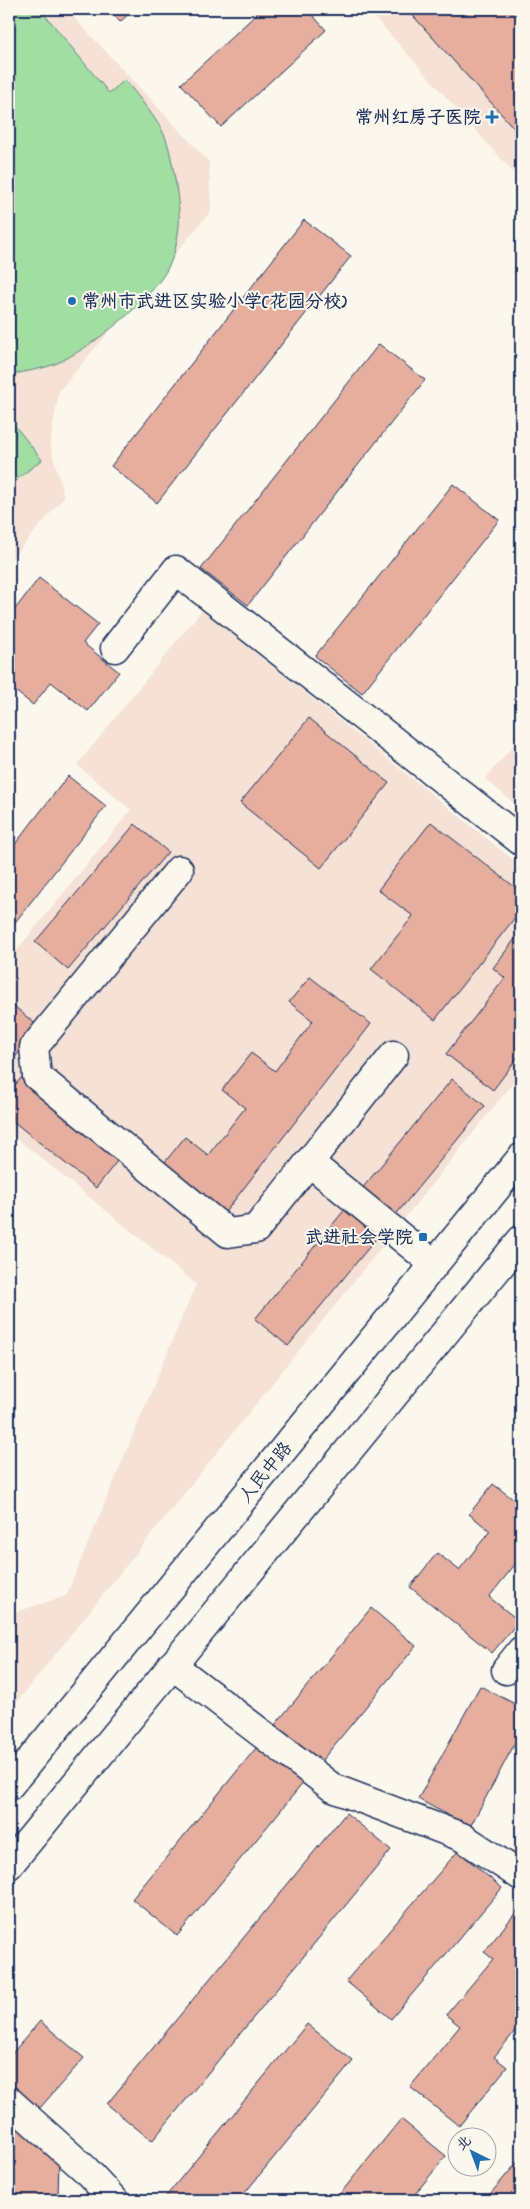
<svg xmlns="http://www.w3.org/2000/svg" width="530" height="2209" viewBox="0 0 530 2209" font-family="'Indie Flower','LXGW WenKai TC',sans-serif">
<style>
.built{fill:#f5e1d5}
.green{fill:#a2dda3;stroke:#5e8680}
.building{fill:#e6ae9e;stroke:#1b2f5e}
.lines{fill:none;stroke-linecap:round;stroke-linejoin:round}
.minor-casing{stroke:#1b2f5e;stroke-width:31}
.major-casing{stroke:#1b2f5e;stroke-width:31}
.minor{stroke:#fbf7ec;stroke-width:28}
.major{stroke:#fbf7ec;stroke-width:28}
.poi-dot{fill:#1f6fb2;stroke:#fbf7ec;stroke-width:2}
.labels{text-anchor:middle;stroke-width:4;stroke-linejoin:round;paint-order:stroke}
.poi-label{font-size:18px;font-weight:bold;fill:#1b2f5e;stroke:#fbf7ec;text-anchor:end}
.street-label{font-size:18px;fill:#1b2f5e;stroke:#fbf7ec}
</style>
<rect width="100%" height="100%" fill="#fbf7ec"/>
<filter id="ink" filterUnits="userSpaceOnUse"><feTurbulence type="fractalNoise" baseFrequency=".02" numOctaves="2"/><feDisplacementMap in="SourceGraphic" scale="10" xChannelSelector="R" yChannelSelector="G"/><feConvolveMatrix kernelMatrix="1 2 1 2 8 2 1 2 1" color-interpolation-filters="sRGB"/></filter>
<g filter="url(#ink)">
<g class="built">
<polygon points="9,9 66,9 209,162 211,211 59,391 50,444 64,497 9,562"/>
<polygon points="367,9 521,9 521,181 406,52"/>
<polygon points="202,610 521,866 521,1073 9,1712 9,1614 66,1596 196,1284 9,1132 9,960 131,810 77,765"/>
<polygon points="521,736 521,809 485,779"/>
</g>
<g class="green">
<path d="M 9,9 L 40,9 L 109,93 L 125,80 C 137,95 160,122 166,139 C 172,155 181,209 179,226 C 178,236 176,249 172,259 C 160,295 89,350 55,364 C 43,369 27,371 14,374 L 9,373 Z"/>
<polygon points="9,418 42,460 9,485"/>
</g>
<g class="building">
<polygon points="108,9 134,9 120,22"/>
<polygon points="262,9 307,9 326,30 221,127 181,84"/>
<polygon points="407,9 521,9 521,136"/>
<polygon points="304,220 351,256 157,503 111,466"/>
<polygon points="379,344 425,380 248,605 201,569"/>
<polygon points="453,484 499,520 362,693 315,656"/>
<polygon points="39,578 98,624 83,643 119,672 88,711 51,682 33,705 9,686 9,617"/>
<polygon points="309,718 389,783 321,868 240,803"/>
<polygon points="68,776 106,806 9,930 9,852"/>
<polygon points="431,822 520,891 520,911 435,1020 371,969 413,916 378,890"/>
<polygon points="135,824 168,852 68,970 35,942"/>
<polygon points="521,931 521,1053 493,1090 446,1054 505,978 493,968"/>
<polygon points="310,977 371,1024 223,1215 161,1167 185,1137 208,1155 245,1108 222,1090 251,1053 275,1071 313,1021 289,1002"/>
<polygon points="9,1002 39,1027 9,1065"/>
<polygon points="22,1077 121,1156 96,1188 9,1118 9,1092"/>
<polygon points="452,1079 485,1106 288,1346 255,1319"/>
<polygon points="493,1484 513,1499 521,1489 521,1557 489,1597 519,1621 492,1653 410,1587 437,1553 459,1570 490,1531 469,1514"/>
<polygon points="371,1608 416,1646 177,1936 132,1899"/>
<polygon points="480,1686 521,1707 521,1732 470,1827 418,1799"/>
<polygon points="346,1813 391,1850 152,2141 107,2104"/>
<polygon points="458,1851 502,1888 391,2019 346,1981"/>
<polygon points="521,1906 521,2024 494,2057 507,2067 459,2126 410,2087 460,2026 446,2015 493,1959 484,1952"/>
<polygon points="40,2021 84,2058 24,2126 59,2156 58,2200 9,2200 9,2057"/>
<polygon points="307,2024 353,2061 239,2200 163,2200"/>
<polygon points="401,2119 446,2156 410,2200 335,2200"/>
<polygon points="521,2158 521,2200 485,2200"/>
</g>
<g class="lines">
<defs>
<g id="minor">
<polyline points="115,648 176,570 521,841"/>
<polyline points="179,870 34,1047 37,1076 228,1233 256,1229 394,1055"/>
<polyline points="309,1162 434,1264"/>
<polyline points="172,1665 333,1788 462,1837 521,1876"/>
<polyline points="506,1670 521,1651"/>
<polyline points="9,2101 85,2169 114,2200"/>
</g>
<g id="major">
<polyline points="9,1786 521,1158"/>
<polyline points="9,1865 521,1240"/>
</g>
</defs>
<use href="#minor" class="minor-casing"/>
<use href="#major" class="major-casing"/>
<use href="#minor" class="minor"/>
<use href="#major" class="major"/>
</g>
</g>
<g class="poi-dot">
<path d="M489.5 109.5h5v5h5v5h-5v5h-5v-5h-5v-5h5z"/>
<circle cx="72" cy="301" r="5"/>
<rect x="418" y="1232" width="10" height="10" rx="2.5"/>
</g>
<g class="labels">
<g class="poi-label">
<text x="481" y="123">常州红房子医院</text>
<text x="82" y="307" text-anchor="start">常州市武进区实验小学(花园分校)</text>
<text x="413" y="1243">武进社会学院</text>
</g>
<g class="street-label">
<text transform="translate(265 1472) rotate(-51)" y="6">人民中路</text>
</g>
</g>
<rect width="530" height="2209" fill="none" stroke="#fbf7ec" stroke-width="30"/>
<rect x="15" y="15" width="500" height="2179" fill="none" stroke="#1b2f5e" stroke-width="2" filter="url(#ink)"/>
<g transform="translate(472 2152) rotate(318)"><circle r="24" fill="#fbf7ec" stroke="#a1a7b3"/>
<path d="M0-4L9 19L0 12L-9 19Z" fill="#1f6fb2"/>
<text y="-8" font-size="14" font-weight="bold" text-anchor="middle" fill="#1b2f5e">北</text>
</g>
</svg>
